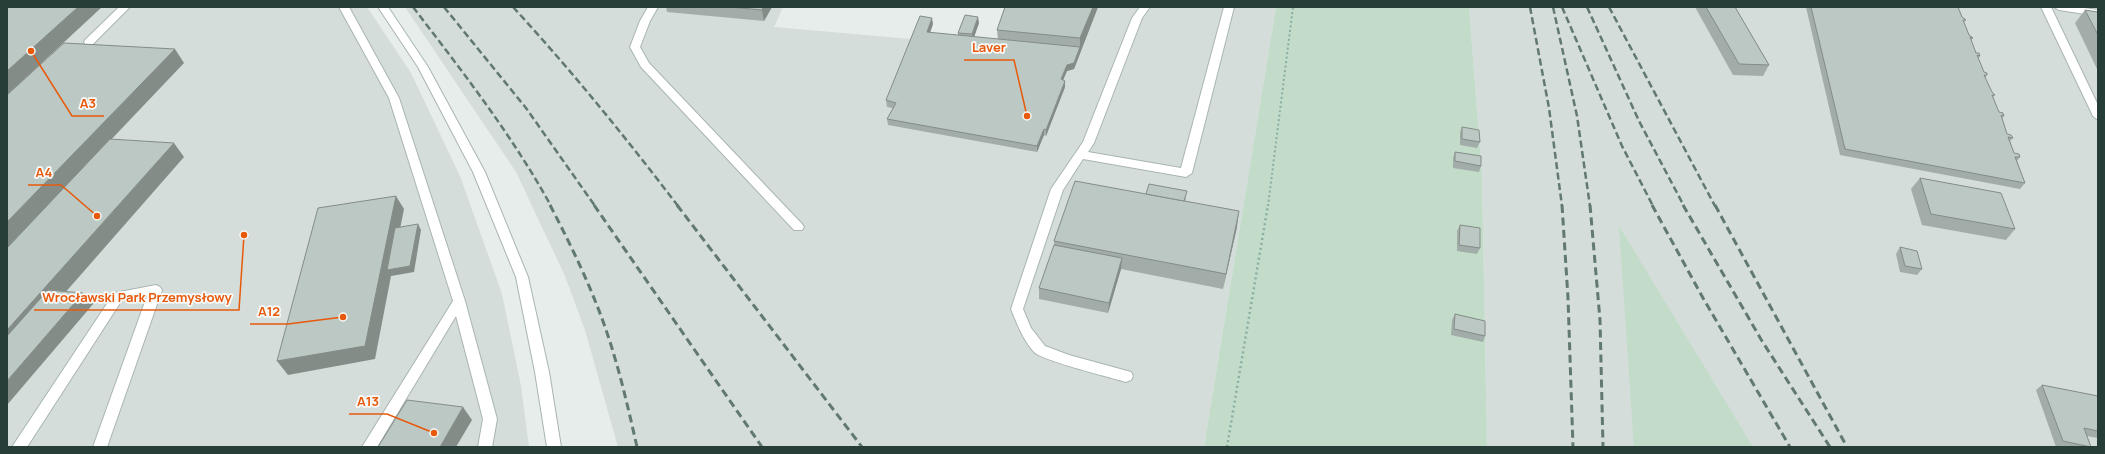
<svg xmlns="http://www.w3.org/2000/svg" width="2105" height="454" viewBox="0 0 2105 454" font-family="Manrope,sans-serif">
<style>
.built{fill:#d4ddd9}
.green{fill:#c2dcc9}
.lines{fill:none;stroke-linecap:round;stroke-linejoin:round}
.minor-casing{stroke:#a9b5b1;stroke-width:2}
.path-far1{stroke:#8aada3;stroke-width:2;stroke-dasharray:2 2.5;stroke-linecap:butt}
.path{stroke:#8aada3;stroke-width:2.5;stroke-dasharray:2 3;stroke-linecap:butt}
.minor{fill:#fff;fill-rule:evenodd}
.rail-far1{stroke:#627973;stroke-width:2.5;stroke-dasharray:7 3.5;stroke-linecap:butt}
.rail{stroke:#627973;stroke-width:3;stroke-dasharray:8 4.5;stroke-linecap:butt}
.wall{fill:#a2aca8}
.shaded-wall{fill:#848c88}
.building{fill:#bcc8c3;stroke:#848c88}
.leader{fill:none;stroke:#e8590c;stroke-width:1.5}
.callout-dot{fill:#e8590c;stroke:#f7faf8;stroke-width:1.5}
.callout-label{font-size:13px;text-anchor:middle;font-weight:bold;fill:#e8590c;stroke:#f7faf8;stroke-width:3.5;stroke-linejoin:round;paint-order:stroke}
</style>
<rect width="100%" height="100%" fill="#e6edea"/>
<g class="built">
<polygon points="7,7 367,7 411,73 460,176 502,294 521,386 529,447 7,447"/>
<polygon points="405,7 783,7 774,27 911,39 914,37 998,45 1010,7 1276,7 1204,447 618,447 585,330 565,276 516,172"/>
<polygon points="1469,7 2098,7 2098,447 1487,447 1482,176"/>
</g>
<g class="green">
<polygon points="1276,7 1469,7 1482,176 1487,447 1204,447"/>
<polygon points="1619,226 1753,447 1634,447"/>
</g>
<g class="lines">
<defs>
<g id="minor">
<polygon points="119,7 130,7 93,44 85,44 84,42 85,40"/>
<polygon points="339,7 349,7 399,98 465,301 497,419 492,447 478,447 483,419 456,316 377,447 362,447 453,301 389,98"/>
<polygon points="378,7 388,7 428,67 485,172 528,277 549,372 561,447 547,447 535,372 516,277 473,172 418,67"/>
<polygon points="648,7 658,7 650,21 640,47 649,63 802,224 804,227 802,230 794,230 641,67 630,47 640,21"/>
<path d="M 1140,7 L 1150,7 L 1142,18 L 1094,143 L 1088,152 L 1181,168 L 1224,7 L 1234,7 L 1192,173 L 1186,177 L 1083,159 L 1063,190 L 1023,309 L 1031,328 L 1045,346 L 1069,355 L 1131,372 L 1133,376 L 1131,380 L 1126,382 C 1110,377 1043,361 1034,352 C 1023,340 1017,324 1011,309 L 1051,189 L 1083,142 L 1132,18 Z"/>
<polygon points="2041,7 2051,7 2098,105 2098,120 2093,116"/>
<polygon points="2054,7 2078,7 2098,10 2098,16 2059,10"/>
<polygon points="156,285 160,287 162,290 107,447 93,447 147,296 122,300 27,447 12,447 114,293"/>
</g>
</defs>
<use href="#minor" class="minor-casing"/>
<polyline class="path-far1" points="1268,206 1293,7"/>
<polyline class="path" points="1227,447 1268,205"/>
<use href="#minor" class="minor"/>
<g class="rail-far1">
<path d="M 413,7 C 462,71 512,135 551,206"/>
<polyline points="444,7 526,108 595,206"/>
<path d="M 513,7 C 572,71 626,138 678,206"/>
<polyline points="1530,7 1549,108 1562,206"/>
<polyline points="1553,7 1577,116 1590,206"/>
<polyline points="1562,7 1622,146 1653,206"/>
<polyline points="1587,7 1639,121 1684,206"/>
<polyline points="1609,7 1715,206"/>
</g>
<g class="rail">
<path d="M 550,205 C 575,253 599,303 614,355 C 623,385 630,416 637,447"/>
<polyline points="594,205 762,447"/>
<polyline points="677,205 862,447"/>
<polyline points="1562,205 1568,298 1573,447"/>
<polyline points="1590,205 1600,320 1603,447"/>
<polyline points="1652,205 1703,298 1790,447"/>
<polyline points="1683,205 1762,341 1830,447"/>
<polyline points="1715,205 1847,447"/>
</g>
</g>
<g class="wall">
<polygon points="666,7 772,7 764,21 667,12"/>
<polygon points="1005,7 1098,7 1074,69 1067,71 1063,80 1065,81 1065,87 1046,136 1044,135 1037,152 888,125 887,119 893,108 887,107 886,100 933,24 930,33 958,35 958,33 979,23 974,37 998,39 997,30"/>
<polygon points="1695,7 1735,7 1769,65 1763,76 1733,75"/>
<polygon points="1806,7 1958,7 1962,17 1966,20 1964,22 1969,35 1973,38 1971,41 1976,53 1980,56 1978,59 1984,72 1987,75 1985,78 1992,92 1995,95 1993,97 1999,112 2004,116 2002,118 2007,134 2013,138 2010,141 2014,153 2020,157 2017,161 2025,183 2020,189 1840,155"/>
<polygon points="2085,10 2098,12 2098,71 2075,23"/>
<polygon points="1462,127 1480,142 1477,148 1460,145 1460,133"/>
<polygon points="1455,152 1481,166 1479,172 1453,168 1453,158"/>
<polygon points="1920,178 2015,229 2006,240 1922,225 1911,189"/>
<polygon points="1146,194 1186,197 1185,202 1237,227 1223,289 1121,269 1108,313 1039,299 1039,288 1054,245 1054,241"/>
<polygon points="1460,225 1480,248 1477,254 1457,251 1457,231"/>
<polygon points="1900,247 1922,269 1917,275 1900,272 1896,254"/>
<polygon points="1455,314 1485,336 1483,342 1451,335 1452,320"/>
<polygon points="2042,385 2098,396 2098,438 2087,436 2091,447 2056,447 2036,390"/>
</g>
<g class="shaded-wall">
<polygon points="78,7 102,7 7,95 7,71"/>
<polygon points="763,7 772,7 764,21 762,10"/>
<polygon points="1093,7 1098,7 1074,69 1067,71 1061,85 1061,79 1067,65 1080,47 1080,38"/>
<polygon points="978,17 979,23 973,40 972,34"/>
<polygon points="932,18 933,24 928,38 927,32"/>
<polygon points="175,49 184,63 7,249 7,222"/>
<polygon points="1065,81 1065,87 1046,136 1046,130"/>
<polygon points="1044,129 1044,135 1037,152 1037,146"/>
<polygon points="174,143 184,157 7,359 7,330"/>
<polygon points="396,196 404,209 392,269 418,224 421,230 414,272 391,276 375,359 288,375 277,361"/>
<polygon points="1239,211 1237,227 1223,289 1226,274"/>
<polygon points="1122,258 1121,269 1108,313 1109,303"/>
<polygon points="83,293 94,303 7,405 7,381"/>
<polygon points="463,407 472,420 456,447 440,447"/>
</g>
<g class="building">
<polygon points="7,7 78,7 7,71"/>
<polygon points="730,7 763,7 762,10"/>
<polygon points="1005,7 1093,7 1080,38 997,30"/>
<polygon points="1706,7 1735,7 1769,65 1739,64"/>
<polygon points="1811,7 1958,7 1962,17 1966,20 1963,20 1969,35 1973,38 1970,37 1976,53 1979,53 1980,56 1977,55 1984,72 1987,73 1987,75 1984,75 1992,92 1995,95 1992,95 1999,112 2003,113 2004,116 2001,115 2007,134 2011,135 2013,138 2008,137 2014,153 2019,154 2020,157 2015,157 2025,183 1845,149"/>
<polygon points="2085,10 2098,12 2098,35"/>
<polygon points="965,15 978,17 972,34 958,33"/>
<polygon points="920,16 932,18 927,32 1080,47 1074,63 1067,65 1061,79 1065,81 1046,130 1044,129 1037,146 887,119 896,103 886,100"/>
<polygon points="64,43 175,49 7,222 7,95"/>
<polygon points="1462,127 1479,130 1480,142 1462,139"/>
<polygon points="110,139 174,143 7,330 7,248"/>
<polygon points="1455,152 1481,156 1481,166 1455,161"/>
<polygon points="1920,178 2001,193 2015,229 1931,214"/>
<polygon points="1075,181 1239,211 1226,274 1054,241"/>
<polygon points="1149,184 1187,191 1184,201 1146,194"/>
<polygon points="396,196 365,346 277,361 318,208"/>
<polygon points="418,224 410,266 387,270 395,228"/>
<polygon points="1460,225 1480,228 1480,248 1459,245"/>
<polygon points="1054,245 1122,258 1109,303 1039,288"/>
<polygon points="1900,247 1917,251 1922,269 1905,266"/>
<polygon points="48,290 83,293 7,381 7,336"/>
<polygon points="1455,314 1485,321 1485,336 1454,329"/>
<polygon points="2042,385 2098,396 2098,431 2084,428 2091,447 2063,441"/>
<polygon points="407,400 463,407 440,447 378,447"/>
</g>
<path class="leader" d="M1027 116L1014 60H964M31 51L72 116H104M97 216L61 185H28M244 235L239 310H34M343 317L288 324H250M434 433L387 414H349"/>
<g class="callout-dot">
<circle cx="1027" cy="116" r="4"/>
<circle cx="31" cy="51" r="4"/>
<circle cx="97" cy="216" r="4"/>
<circle cx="244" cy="235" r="4"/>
<circle cx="343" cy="317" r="4"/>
<circle cx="434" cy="433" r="4"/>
</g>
<g class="callout-label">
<text x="989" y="52">Laver</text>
<text x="88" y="108">A3</text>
<text x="44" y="177">A4</text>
<text x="137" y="302">Wrocławski Park Przemysłowy</text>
<text x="269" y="316">A12</text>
<text x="368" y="406">A13</text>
</g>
<rect width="2105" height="454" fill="none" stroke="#273e38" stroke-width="16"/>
</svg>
